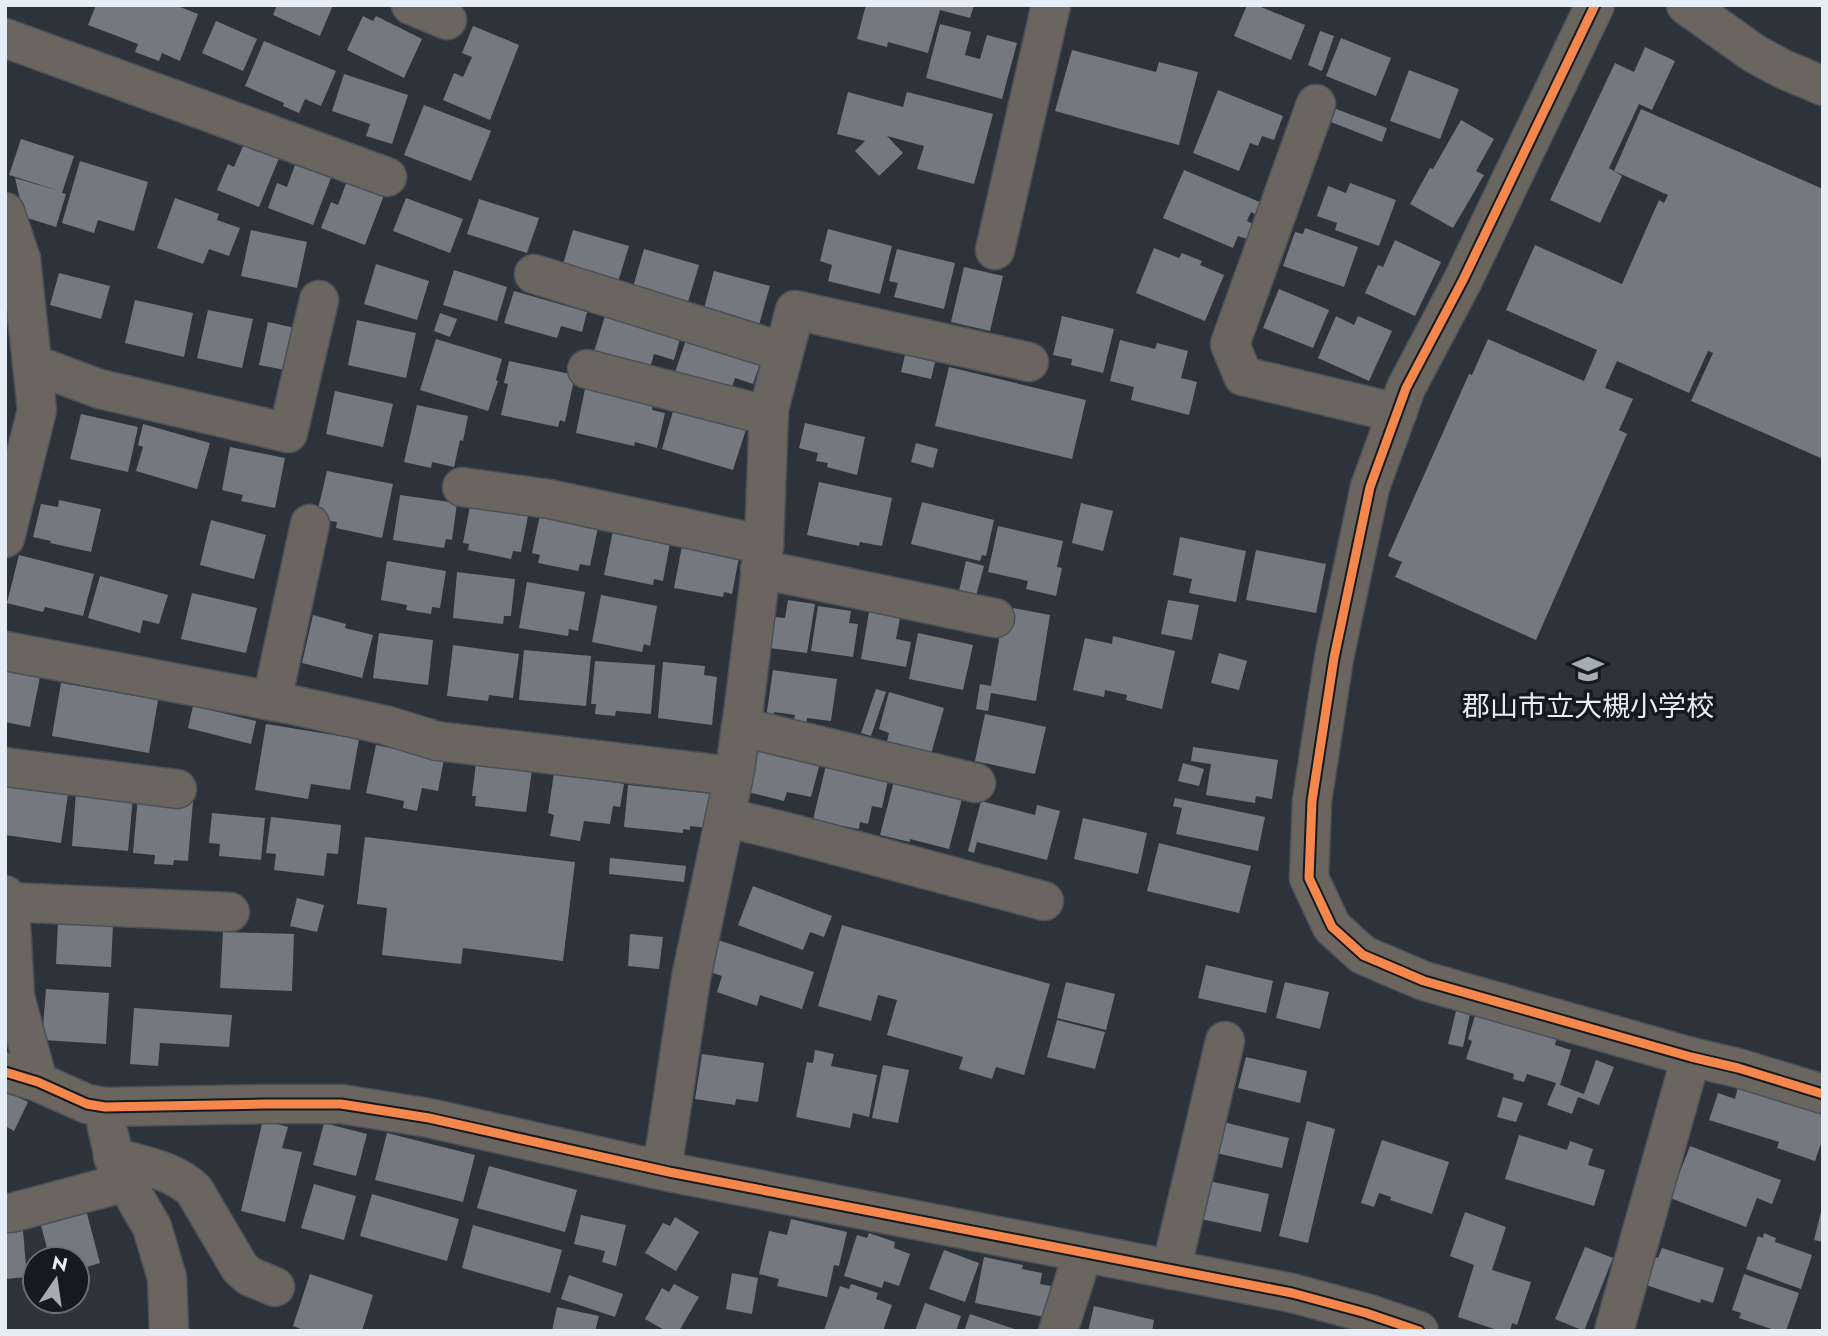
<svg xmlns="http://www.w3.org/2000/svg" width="1828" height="1336" viewBox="0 0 1828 1336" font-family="Jost,'Noto Sans JP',sans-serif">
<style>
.building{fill:#747980}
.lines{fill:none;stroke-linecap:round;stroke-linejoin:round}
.minor-casing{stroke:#4b5157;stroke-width:41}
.minor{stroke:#6a655f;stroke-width:38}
.cycleway-casing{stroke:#141a20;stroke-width:13}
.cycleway{stroke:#f5874c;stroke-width:9}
.labels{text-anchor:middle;stroke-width:7;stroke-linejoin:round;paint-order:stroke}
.poi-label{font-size:28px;fill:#e5edf7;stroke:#141a20}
</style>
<rect width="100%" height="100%" fill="#2c333b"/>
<g class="building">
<polygon points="96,5 175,5 198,14 180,61 162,53 159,61 135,52 138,44 88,25"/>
<polygon points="277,5 333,5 320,36 273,15"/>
<polygon points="866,5 974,5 970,18 940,10 928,53 888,42 887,47 857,39"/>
<polygon points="1247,5 1256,5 1305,25 1291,60 1234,36"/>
<polygon points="363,16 373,21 376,16 422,39 404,78 347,50"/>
<polygon points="216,21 257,39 243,71 202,53"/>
<polygon points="940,24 971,32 965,55 980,59 987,35 1017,43 1002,99 926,78"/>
<polygon points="473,26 519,45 490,120 443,100 454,73 463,77 472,57 462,53"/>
<polygon points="1320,31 1334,36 1322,71 1308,65"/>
<polygon points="1341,38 1391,58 1376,96 1326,76"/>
<polygon points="264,41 336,71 321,106 305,99 299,113 283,106 284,103 245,86"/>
<polygon points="1645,47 1675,61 1652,110 1639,104 1609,168 1622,176 1600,223 1550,200 1615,63 1634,72"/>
<polygon points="1072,50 1156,72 1159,62 1198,72 1179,145 1055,111"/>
<polygon points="1409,70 1459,89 1440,139 1390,121"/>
<polygon points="344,74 408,95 392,144 366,136 370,124 332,111"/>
<polygon points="1218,90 1283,116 1274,140 1262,136 1258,146 1250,143 1239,171 1193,153"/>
<polygon points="848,92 903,107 907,92 993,114 974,184 917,169 924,146 887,136 903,153 879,176 855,151 865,141 837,134"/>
<polygon points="424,105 491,131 471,181 404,155"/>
<polygon points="1336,109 1387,128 1382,142 1331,122"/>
<polygon points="1641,109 1823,189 1823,459 1691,401 1713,353 1708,351 1689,393 1617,361 1605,388 1633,399 1619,430 1627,434 1536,640 1395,577 1402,562 1388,556 1469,374 1472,375 1488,339 1584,381 1597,350 1506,310 1535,245 1622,284 1659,200 1664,203 1668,195 1614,171"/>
<polygon points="1461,120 1494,139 1476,171 1484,175 1453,228 1410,204 1430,168 1433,169"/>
<polygon points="21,139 74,156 62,193 66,194 56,227 24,217 15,178 60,191 9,175"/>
<polygon points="244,144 279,158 259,207 217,190 228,164 234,167"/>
<polygon points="80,161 148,182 134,231 98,220 94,233 62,223"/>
<polygon points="296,162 332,175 313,225 268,208 277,183 287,187"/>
<polygon points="1184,170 1262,203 1257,215 1251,212 1247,221 1253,224 1247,239 1238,236 1233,248 1163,218"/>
<polygon points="347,181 384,195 365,245 321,228 331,202 338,205"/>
<polygon points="1350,183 1396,200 1379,246 1335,230 1337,223 1317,216 1328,186 1346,193"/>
<polygon points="175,198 219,214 217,220 240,228 229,256 209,249 203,264 157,248"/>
<polygon points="406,198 463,219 450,253 393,231"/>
<polygon points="479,199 539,218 527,253 467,234"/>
<polygon points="1305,228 1358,247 1344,287 1283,266 1295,232 1303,234"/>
<polygon points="828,229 892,246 880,294 828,281 832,265 820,261"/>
<polygon points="251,230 307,242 297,288 241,276"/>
<polygon points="573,230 629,246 618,282 561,271"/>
<polygon points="1395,240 1441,262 1415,316 1365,293 1378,265 1383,267"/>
<polygon points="1154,248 1179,258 1182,253 1202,261 1200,265 1224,275 1205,321 1136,293"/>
<polygon points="644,249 699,265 688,302 682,300 680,308 631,294"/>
<polygon points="897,249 955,263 944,309 894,297 898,283 889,281"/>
<polygon points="376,264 429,281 417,320 364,304"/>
<polygon points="964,267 1003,276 990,331 951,322"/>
<polygon points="454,270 507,287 497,321 443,305"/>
<polygon points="714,271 770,286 759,325 702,316"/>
<polygon points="59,273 110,286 101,319 50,305"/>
<polygon points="1279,289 1329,310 1313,348 1263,328"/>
<polygon points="514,291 587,312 582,332 561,326 557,338 504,323"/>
<polygon points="135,300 193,313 184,357 125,343"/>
<polygon points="208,310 253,319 242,368 197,358"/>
<polygon points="440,313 457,319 450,337 434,331"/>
<polygon points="605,316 680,339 674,360 654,354 650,368 594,352"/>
<polygon points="1062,316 1114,329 1103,373 1071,365 1072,359 1053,355"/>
<polygon points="1336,316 1354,325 1358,316 1392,331 1369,381 1318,358"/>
<polygon points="357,320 416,333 406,378 348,365"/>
<polygon points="268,322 295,328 285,370 259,365"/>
<polygon points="436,339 502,359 496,380 498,381 488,411 420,390"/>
<polygon points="686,340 760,363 753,384 735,378 730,393 674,375"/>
<polygon points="1120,340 1155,349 1157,343 1188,351 1181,378 1197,382 1189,415 1131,400 1134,387 1110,381"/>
<polygon points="905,355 935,362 931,379 901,372"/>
<polygon points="509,361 575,375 565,422 560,420 558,427 501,415 508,384 504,383"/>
<polygon points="949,367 1086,400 1072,459 935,426"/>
<polygon points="586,384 654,399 652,410 665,413 657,448 635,442 634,446 576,433"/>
<polygon points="335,391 393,404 383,447 326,434"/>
<polygon points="676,401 748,423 733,470 662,449"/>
<polygon points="417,405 468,416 463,441 460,440 454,467 432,462 431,468 404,462"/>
<polygon points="81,414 138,427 128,472 70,459"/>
<polygon points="805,423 865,437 857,475 827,467 828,463 816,461 818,453 799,448"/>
<polygon points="143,424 210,443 197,489 136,471 143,447 138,445"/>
<polygon points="916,443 938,449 933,468 911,462"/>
<polygon points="230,447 285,458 275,508 241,501 243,495 222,490"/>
<polygon points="327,471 393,484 382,538 336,528 337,522 316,518"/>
<polygon points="819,482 892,498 882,546 860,542 859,546 807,535"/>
<polygon points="400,495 457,503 452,540 446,539 444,548 393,540"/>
<polygon points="59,500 101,509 91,552 50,543 51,541 33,537 41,504 58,507"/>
<polygon points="922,502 994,520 986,556 982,555 980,561 911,544"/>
<polygon points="1081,503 1113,511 1103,551 1072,543"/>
<polygon points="470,506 528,516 521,552 513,551 511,559 468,550 469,544 463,543"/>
<polygon points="540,515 598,527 590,566 580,564 578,571 538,563 540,555 532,553"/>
<polygon points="211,520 266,535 254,579 200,565"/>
<polygon points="998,526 1063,541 1057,567 1062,568 1056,596 1026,589 1028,581 988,572"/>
<polygon points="613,531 670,543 663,581 654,579 653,585 604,575"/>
<polygon points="1180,537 1246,551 1236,602 1189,593 1192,579 1173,575"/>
<polygon points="682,546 739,557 732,594 724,592 723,597 674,588"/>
<polygon points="1256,550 1326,564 1316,613 1246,600"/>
<polygon points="19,555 94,574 83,616 45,607 43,612 7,603"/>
<polygon points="387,561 446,571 440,608 432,607 431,614 406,610 407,605 381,600"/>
<polygon points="966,561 984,566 976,596 959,591"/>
<polygon points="457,572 515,579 511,616 504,616 503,624 453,618"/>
<polygon points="100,576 168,595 159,624 143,620 140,633 88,618"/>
<polygon points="527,582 585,592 578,631 569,629 568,636 519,628"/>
<polygon points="192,593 257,608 246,653 181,639"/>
<polygon points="601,595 657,606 650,646 644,644 642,652 592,642"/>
<polygon points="788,600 815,604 807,653 770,648 774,617 785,618"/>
<polygon points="1168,600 1199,605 1192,640 1161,634"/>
<polygon points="818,606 851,611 849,623 858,624 853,657 811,651"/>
<polygon points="1013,608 1050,615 1036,701 991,693 988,711 976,709 980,684 991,686 1001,628 1009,630"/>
<polygon points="869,612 900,618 896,639 911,642 906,667 861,659"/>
<polygon points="313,615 346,624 345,628 373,635 362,678 302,663"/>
<polygon points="379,633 433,640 428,685 373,678"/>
<polygon points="918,633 973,645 963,690 909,679"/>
<polygon points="1113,636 1175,651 1162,709 1126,700 1127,695 1105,690 1104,697 1073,690 1085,638 1112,644"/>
<polygon points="453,645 519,654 513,698 489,695 488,701 447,696"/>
<polygon points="524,650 591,656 586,706 519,700"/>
<polygon points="1219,653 1247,661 1239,690 1211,683"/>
<polygon points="595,661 655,665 651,714 616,711 615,716 595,714 596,704 591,704"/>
<polygon points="663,662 705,666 704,675 717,677 712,725 658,718"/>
<polygon points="5,670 40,677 30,727 5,722"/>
<polygon points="773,670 837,679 831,721 807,718 806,728 793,726 795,715 774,712 773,719 766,718"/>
<polygon points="61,683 158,700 149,753 52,736"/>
<polygon points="876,689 886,692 871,736 861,733"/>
<polygon points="889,692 944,708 931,754 887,741 889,733 879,729"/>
<polygon points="193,706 256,721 251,744 188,728"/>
<polygon points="985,714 1046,727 1035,774 975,761"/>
<polygon points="266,724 359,739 350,790 311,784 308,799 255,790"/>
<polygon points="376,745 444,759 438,791 422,788 417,811 403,808 404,801 366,793"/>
<polygon points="1193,747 1278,760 1272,799 1256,796 1255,803 1206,795 1211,764 1191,761"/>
<polygon points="758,748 820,763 811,797 787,792 784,801 748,792"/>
<polygon points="476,763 532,770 526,812 475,806 476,796 472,796"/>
<polygon points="1183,763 1204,769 1199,786 1178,781"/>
<polygon points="826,765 888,780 882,808 872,806 868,824 860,822 859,829 843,826 841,831 812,824"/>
<polygon points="554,773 624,784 620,807 613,806 610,824 584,821 580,841 550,836 554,815 548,813"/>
<polygon points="5,778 69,787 61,843 5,835"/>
<polygon points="894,781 962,799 949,849 910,839 910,842 880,835"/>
<polygon points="628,785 713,794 709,828 690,826 690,830 683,829 683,833 624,827"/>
<polygon points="76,793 133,797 128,851 72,846"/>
<polygon points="138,796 193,801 188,861 174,860 173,865 154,864 155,855 133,853"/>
<polygon points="1175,798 1265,817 1258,851 1176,834 1182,808 1173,806"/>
<polygon points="981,801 1035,815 1037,805 1060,811 1047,860 977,842 974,853 968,851"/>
<polygon points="212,813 265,818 261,860 219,856 220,844 209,843"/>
<polygon points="271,817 341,825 338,854 327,853 324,876 274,870 276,854 266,853"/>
<polygon points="1083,818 1147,833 1138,874 1074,859"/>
<polygon points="365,837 575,862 563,961 463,948 461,964 382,955 387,908 357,904"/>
<polygon points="1159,843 1251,866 1239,913 1147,891"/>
<polygon points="610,858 686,866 684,882 609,874"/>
<polygon points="753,886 832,916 824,937 810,932 803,950 738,925"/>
<polygon points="297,898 324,905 317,932 290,926"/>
<polygon points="58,922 113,925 111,967 56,964"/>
<polygon points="842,925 1050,984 1024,1075 996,1067 992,1079 959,1069 963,1057 887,1035 897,1000 878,995 871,1021 818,1006"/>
<polygon points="223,932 294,934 292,991 220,988"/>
<polygon points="630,934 663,937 659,969 628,966"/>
<polygon points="715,939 814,972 802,1009 760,995 757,1006 717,992 722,976 704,970"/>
<polygon points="1206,965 1273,981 1266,1013 1198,998"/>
<polygon points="1066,982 1115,994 1106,1030 1057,1018"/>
<polygon points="1285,982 1329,992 1320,1029 1276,1018"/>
<polygon points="46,989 109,993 106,1044 42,1040"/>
<polygon points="134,1008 232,1015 229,1047 160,1043 158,1066 130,1064"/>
<polygon points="1477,1009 1558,1034 1555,1045 1571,1050 1560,1085 1584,1094 1596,1060 1614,1067 1599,1105 1578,1097 1572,1114 1547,1105 1556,1083 1527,1074 1524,1082 1513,1079 1514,1074 1466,1059 1472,1041 1468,1039"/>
<polygon points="1456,1011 1470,1014 1463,1047 1448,1044"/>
<polygon points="1057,1020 1105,1032 1095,1069 1047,1057"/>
<polygon points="815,1050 834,1054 831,1066 877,1075 869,1117 853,1113 850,1128 796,1117 807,1062 813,1063"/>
<polygon points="702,1054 764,1063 758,1102 736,1099 735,1105 695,1099"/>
<polygon points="1246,1057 1307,1071 1300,1103 1238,1088"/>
<polygon points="883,1065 909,1070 898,1123 872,1118"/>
<polygon points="1738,1087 1823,1114 1823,1138 1815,1161 1777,1148 1779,1142 1709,1120 1718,1093 1735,1099"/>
<polygon points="5,1091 28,1102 14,1131 5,1126"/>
<polygon points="1503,1097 1523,1103 1516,1122 1497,1117"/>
<polygon points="263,1120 288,1127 282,1148 302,1152 285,1222 241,1211"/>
<polygon points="1307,1121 1335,1129 1308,1243 1279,1236"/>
<polygon points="1223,1122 1289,1138 1282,1168 1216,1153"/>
<polygon points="324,1123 367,1134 356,1176 313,1165"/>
<polygon points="387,1133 475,1155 463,1202 375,1180"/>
<polygon points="1519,1135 1567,1150 1570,1141 1593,1149 1588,1165 1605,1170 1594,1206 1505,1179"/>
<polygon points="1382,1140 1449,1162 1432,1214 1390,1200 1391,1197 1379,1193 1374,1207 1361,1203"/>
<polygon points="1690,1146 1781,1180 1772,1204 1757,1198 1746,1227 1670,1198"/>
<polygon points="489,1166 577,1190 565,1232 477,1208"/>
<polygon points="1209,1181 1269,1194 1261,1232 1201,1219"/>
<polygon points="314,1184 356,1196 344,1240 301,1228"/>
<polygon points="372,1194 459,1219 447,1261 360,1236"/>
<polygon points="1822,1208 1823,1208 1823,1242 1814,1240"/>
<polygon points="86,1210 100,1263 80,1269 77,1259 50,1259 40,1222"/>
<polygon points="1465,1212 1506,1227 1492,1270 1531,1282 1517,1325 1512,1323 1510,1331 1500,1331 1458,1317 1474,1265 1450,1256"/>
<polygon points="581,1215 626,1225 616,1266 602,1262 605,1251 574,1244"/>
<polygon points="675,1217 699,1232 676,1271 645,1253 663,1223 670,1226"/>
<polygon points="791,1219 847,1232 839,1266 834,1265 827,1297 777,1286 779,1279 759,1274 769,1231 787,1235"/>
<polygon points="473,1225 562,1250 550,1293 462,1268"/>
<polygon points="23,1231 27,1277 5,1279 5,1232"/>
<polygon points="869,1233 895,1242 894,1248 910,1254 899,1286 884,1281 882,1288 844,1276 857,1235 867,1238"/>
<polygon points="1764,1233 1776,1238 1775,1242 1812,1255 1801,1289 1746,1269 1758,1236 1763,1238"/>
<polygon points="1585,1247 1613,1258 1584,1331 1555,1319"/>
<polygon points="1662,1248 1724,1268 1713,1303 1701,1299 1700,1303 1643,1284 1652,1256 1658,1258"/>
<polygon points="944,1250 979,1263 965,1302 929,1289"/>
<polygon points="984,1257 1023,1265 1022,1269 1042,1273 1040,1284 1051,1286 1044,1317 975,1303"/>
<polygon points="732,1273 758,1278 752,1314 726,1309"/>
<polygon points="310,1274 373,1295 362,1331 306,1331 293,1326"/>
<polygon points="1744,1274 1799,1293 1786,1331 1777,1331 1739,1318 1741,1313 1732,1310"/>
<polygon points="569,1275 623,1294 615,1317 561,1299"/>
<polygon points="674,1284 699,1297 679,1331 666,1331 645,1319 662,1288 669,1292"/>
<polygon points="851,1284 878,1293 876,1299 892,1305 883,1331 824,1330 840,1286 849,1289"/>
<polygon points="925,1303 961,1316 956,1331 915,1331"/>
<polygon points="1094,1306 1154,1320 1152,1331 1088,1331"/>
<polygon points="557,1307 599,1316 595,1331 552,1331"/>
<polygon points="970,1314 1017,1330 1017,1331 964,1331"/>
</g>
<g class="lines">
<defs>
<g id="minor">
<polyline points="411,5 447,20"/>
<polyline points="1595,5 1463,280 1406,388 1370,487 1334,658 1312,801 1309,878 1332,927 1363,955 1424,981 1691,1057 1738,1068 1823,1094"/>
<polyline points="1686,5 1755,54 1783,69 1823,86"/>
<polyline points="5,38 387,177"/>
<polyline points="1316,104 1230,344 1243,376 1397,413"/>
<polyline points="5,212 21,259 37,410 5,538"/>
<polyline points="995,250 1051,5"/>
<polyline points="534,274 783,352"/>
<polyline points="32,364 100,389 288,433 319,300"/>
<polyline points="587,369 769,416"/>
<polyline points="462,487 549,499 764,545"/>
<polyline points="760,569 995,618"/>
<polyline points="5,651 288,704 385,725 437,741 733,776"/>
<polyline points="272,700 310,524"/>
<polyline points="741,727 976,783"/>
<polyline points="5,767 177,789"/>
<polyline points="725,817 790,833 1044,901"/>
<polyline points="5,895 10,907 15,997 38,1082"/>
<polyline points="8,902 230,912"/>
<polyline points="5,1072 38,1082 87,1104 105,1107 265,1104 341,1104 429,1118 669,1172 1292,1293 1366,1313 1419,1331"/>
<polyline points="105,1107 107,1127 116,1165 152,1227 167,1278 169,1331"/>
<path d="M 113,1157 C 141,1165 173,1170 194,1190 L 240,1268 L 249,1276 L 275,1287"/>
<polyline points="662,1170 691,978 735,770 744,706 764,545 769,409 795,310 1029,362"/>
<polyline points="5,1213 11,1213 126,1182"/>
<polyline points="1171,1270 1225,1041"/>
<polyline points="1058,1331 1083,1253"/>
<polyline points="1614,1331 1691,1057"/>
</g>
</defs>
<use href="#minor" class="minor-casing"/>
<use href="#minor" class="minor"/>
<defs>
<g id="cycleway">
<polyline points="1595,5 1463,280 1406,388 1370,487 1334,658 1312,801 1309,878 1332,927 1363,955 1424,981 1691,1057 1738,1068 1823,1094"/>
<polyline points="5,1072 38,1082 87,1104 105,1107 265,1104 341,1104 429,1118 669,1172 1292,1293 1366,1313 1419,1331"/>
</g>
</defs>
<use href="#cycleway" class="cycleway-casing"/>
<use href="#cycleway" class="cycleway"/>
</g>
<defs>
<symbol id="school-bare" viewBox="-9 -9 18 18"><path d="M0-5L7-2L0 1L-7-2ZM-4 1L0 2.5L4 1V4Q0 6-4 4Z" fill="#a4acb5" stroke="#141a20" stroke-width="2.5" paint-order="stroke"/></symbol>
</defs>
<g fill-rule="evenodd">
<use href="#school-bare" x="1566" y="647" width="44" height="44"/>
</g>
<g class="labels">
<g class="poi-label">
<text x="1588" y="716">郡山市立大槻小学校</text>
</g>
</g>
<rect width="1828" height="1336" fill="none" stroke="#e5edf7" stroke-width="14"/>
<g transform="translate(56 1280) rotate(13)"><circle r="33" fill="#141a20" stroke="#686e76" stroke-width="2"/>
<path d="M0-5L12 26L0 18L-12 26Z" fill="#a4acb5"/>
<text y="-10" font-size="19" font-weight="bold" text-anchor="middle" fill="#e5edf7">N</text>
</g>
</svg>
